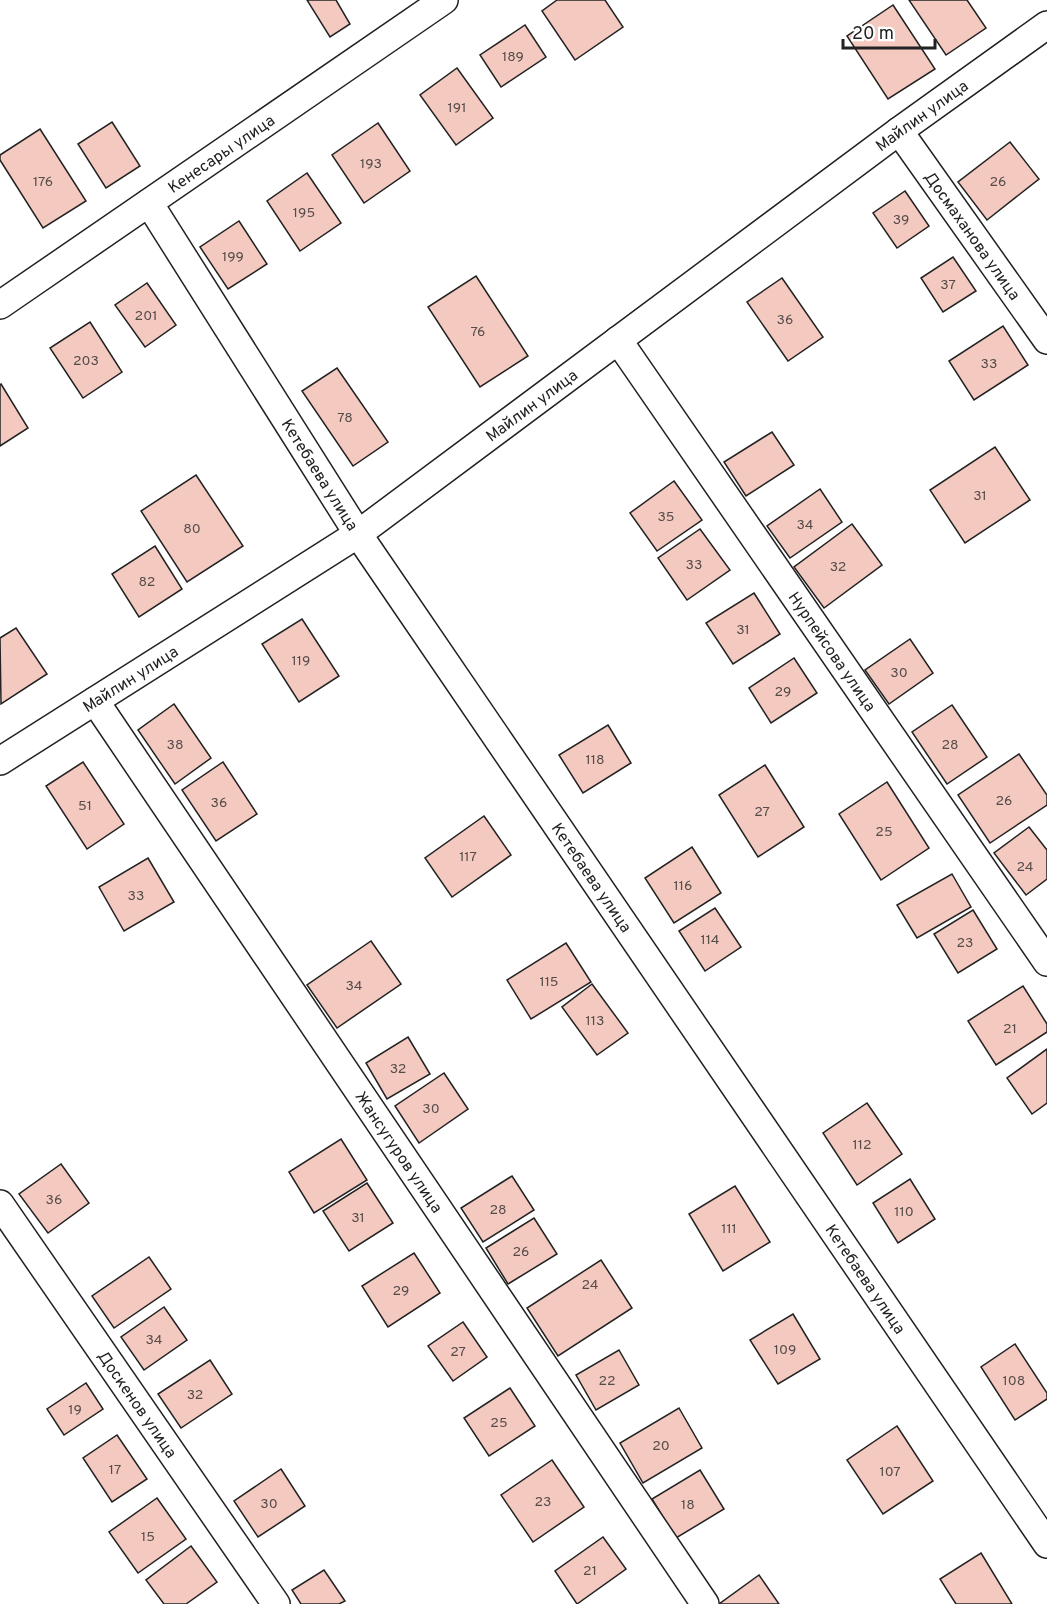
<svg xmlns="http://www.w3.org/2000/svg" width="1047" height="1604" viewBox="0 0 1047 1604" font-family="Overpass,sans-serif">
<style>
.building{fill:#f3c9c0;stroke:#222;stroke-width:1.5}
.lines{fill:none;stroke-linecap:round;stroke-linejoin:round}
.street-casing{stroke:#222;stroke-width:30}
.street{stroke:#fff;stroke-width:27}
.labels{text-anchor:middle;stroke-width:4.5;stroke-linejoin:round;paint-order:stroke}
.number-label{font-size:14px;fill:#564c4a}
.street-label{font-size:16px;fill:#222;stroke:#fff}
</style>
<rect width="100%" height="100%" fill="#fff"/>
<g class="building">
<polygon points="307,0 336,0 350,24 330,37"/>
<polygon points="557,0 605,0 623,27 575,60 542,11"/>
<polygon points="909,0 967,0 986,28 946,55"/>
<polygon points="893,5 935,69 888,99 847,36"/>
<polygon points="525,25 546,57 501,87 480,55"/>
<polygon points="457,68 493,118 456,145 420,95"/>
<polygon points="112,122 140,166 106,188 78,144"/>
<polygon points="378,123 410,171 364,203 332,155"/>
<polygon points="40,129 86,201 43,228 0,160 0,155"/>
<polygon points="1010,142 1039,179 987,220 958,182"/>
<polygon points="307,173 341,223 300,251 267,201"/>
<polygon points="905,191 929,226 897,248 873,213"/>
<polygon points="239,221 267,264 228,289 200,247"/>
<polygon points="953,257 976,291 943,312 921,278"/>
<polygon points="476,276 528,356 480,387 428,307"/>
<polygon points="782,278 823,337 788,361 747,302"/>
<polygon points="147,283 176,325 145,347 115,305"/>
<polygon points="90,322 122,372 83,398 50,348"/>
<polygon points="1003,326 1028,365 974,400 949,361"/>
<polygon points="337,368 388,442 353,466 302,391"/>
<polygon points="1,384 28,428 0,446 0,385"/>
<polygon points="772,432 794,465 746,496 724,462"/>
<polygon points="995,447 1030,500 965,543 930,490"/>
<polygon points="196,475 243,546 187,582 141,511"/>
<polygon points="674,481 702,520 657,551 630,513"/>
<polygon points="820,489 842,522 790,558 767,526"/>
<polygon points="852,524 882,565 824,608 794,567"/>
<polygon points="700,529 730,570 687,600 658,558"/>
<polygon points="155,546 182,589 139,617 112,574"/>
<polygon points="754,593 780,634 733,664 706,623"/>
<polygon points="302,619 339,676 299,702 262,644"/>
<polygon points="16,628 47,674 1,704 0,638"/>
<polygon points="910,639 933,673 889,704 865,670"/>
<polygon points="794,658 817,693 771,723 749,688"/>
<polygon points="174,704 211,758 175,784 138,730"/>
<polygon points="952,705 987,757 947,784 912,732"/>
<polygon points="608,725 631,763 583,793 559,755"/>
<polygon points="1019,754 1047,795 1047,805 990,843 958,795"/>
<polygon points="83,762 124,824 87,849 46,786"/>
<polygon points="223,762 257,814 216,841 182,790"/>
<polygon points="765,765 804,827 758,857 719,795"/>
<polygon points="887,782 929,848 881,880 839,814"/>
<polygon points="484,816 511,855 452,897 425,858"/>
<polygon points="1029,827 1047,850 1047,879 1026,895 994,853"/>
<polygon points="692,847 721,893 674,923 645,878"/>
<polygon points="148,858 174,902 124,931 99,887"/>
<polygon points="952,874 971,907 917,938 897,905"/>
<polygon points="715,908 741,947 705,971 679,931"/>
<polygon points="973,910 997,949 958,973 934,934"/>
<polygon points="371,941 401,984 337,1028 307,985"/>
<polygon points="566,943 591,982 531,1019 507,980"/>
<polygon points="592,984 628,1033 597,1055 562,1007"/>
<polygon points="1023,986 1047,1024 1047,1032 996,1065 968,1021"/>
<polygon points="408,1037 430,1074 387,1099 366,1063"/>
<polygon points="1047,1049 1047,1103 1032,1114 1007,1078"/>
<polygon points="444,1073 468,1109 419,1143 395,1106"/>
<polygon points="867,1103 902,1154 857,1185 823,1133"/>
<polygon points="341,1139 367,1180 314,1213 289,1172"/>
<polygon points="61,1164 89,1203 48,1233 19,1194"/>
<polygon points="512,1176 534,1210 483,1242 461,1208"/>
<polygon points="910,1179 935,1219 898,1243 873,1203"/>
<polygon points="367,1183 393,1223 349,1251 323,1211"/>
<polygon points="735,1186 770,1242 723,1271 689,1214"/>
<polygon points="534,1218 557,1254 508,1284 486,1248"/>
<polygon points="414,1253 440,1293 388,1327 362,1286"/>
<polygon points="149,1257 171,1289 114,1328 92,1296"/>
<polygon points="601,1260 632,1308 558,1356 527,1308"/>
<polygon points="164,1307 187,1340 144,1370 121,1337"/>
<polygon points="793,1314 820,1359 778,1384 750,1340"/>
<polygon points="463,1322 487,1357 453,1381 428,1346"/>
<polygon points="1015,1344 1047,1393 1047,1399 1015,1420 981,1367"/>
<polygon points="619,1350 639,1385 596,1410 576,1375"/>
<polygon points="210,1360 232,1394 181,1428 158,1394"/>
<polygon points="86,1383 103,1409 64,1435 47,1409"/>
<polygon points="510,1388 535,1426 489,1456 464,1418"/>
<polygon points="679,1408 702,1448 643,1483 620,1443"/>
<polygon points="897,1426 933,1481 883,1514 847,1460"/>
<polygon points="117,1435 147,1479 112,1502 83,1458"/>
<polygon points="552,1460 584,1507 533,1542 501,1495"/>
<polygon points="281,1469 305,1506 258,1537 234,1501"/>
<polygon points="700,1470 724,1509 676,1538 652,1499"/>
<polygon points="157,1498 186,1539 138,1573 109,1532"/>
<polygon points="603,1537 626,1569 577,1604 555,1571"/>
<polygon points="191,1546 217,1582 186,1604 164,1604 146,1580"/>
<polygon points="981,1553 1012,1604 956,1604 940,1579"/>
<polygon points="324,1570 345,1601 339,1604 301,1604 292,1590"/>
<polygon points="759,1575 779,1604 719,1604"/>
</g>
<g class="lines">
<defs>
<g id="street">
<path id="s1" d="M 899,131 L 1047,340"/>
<path id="s2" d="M 149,203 L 358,534 L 1047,1544"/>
<path id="s3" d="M 0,305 L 444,0"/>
<path id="s4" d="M 618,340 L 1047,962"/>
<path id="s5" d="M 95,701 L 705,1604"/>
<path id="s6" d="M 0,761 L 358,534 L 899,131 L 1047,25"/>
<path id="s7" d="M 0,1204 L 276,1604"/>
</g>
</defs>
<use href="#street" class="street-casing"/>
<use href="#street" class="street"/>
</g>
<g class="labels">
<g class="number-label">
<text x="513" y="61">189</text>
<text x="457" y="112">191</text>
<text x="371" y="168">193</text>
<text x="43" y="186">176</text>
<text x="998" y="186">26</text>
<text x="304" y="217">195</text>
<text x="901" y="224">39</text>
<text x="233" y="261">199</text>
<text x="948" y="289">37</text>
<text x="146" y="320">201</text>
<text x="785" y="324">36</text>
<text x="478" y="336">76</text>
<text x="86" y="365">203</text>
<text x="989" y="368">33</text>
<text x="345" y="422">78</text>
<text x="980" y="500">31</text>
<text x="666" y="521">35</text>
<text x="805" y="529">34</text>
<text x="192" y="533">80</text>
<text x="694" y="569">33</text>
<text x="838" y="571">32</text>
<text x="147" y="586">82</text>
<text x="743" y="634">31</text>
<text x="301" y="665">119</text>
<text x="899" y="677">30</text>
<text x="783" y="696">29</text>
<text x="175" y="749">38</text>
<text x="950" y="749">28</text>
<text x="595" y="764">118</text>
<text x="1004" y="805">26</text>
<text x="219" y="807">36</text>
<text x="85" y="810">51</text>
<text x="762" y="816">27</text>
<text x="884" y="836">25</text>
<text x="468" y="861">117</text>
<text x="1025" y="871">24</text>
<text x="683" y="890">116</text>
<text x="136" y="900">33</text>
<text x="710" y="944">114</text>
<text x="965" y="947">23</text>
<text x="549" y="986">115</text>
<text x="354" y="990">34</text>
<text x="595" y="1025">113</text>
<text x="1010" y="1033">21</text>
<text x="398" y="1073">32</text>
<text x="431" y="1113">30</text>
<text x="862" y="1149">112</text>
<text x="54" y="1204">36</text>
<text x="498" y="1214">28</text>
<text x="904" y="1216">110</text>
<text x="358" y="1222">31</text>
<text x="729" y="1233">111</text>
<text x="521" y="1256">26</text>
<text x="590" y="1289">24</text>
<text x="401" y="1295">29</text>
<text x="154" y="1344">34</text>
<text x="785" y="1354">109</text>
<text x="458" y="1356">27</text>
<text x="607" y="1385">22</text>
<text x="1014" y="1385">108</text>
<text x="195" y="1399">32</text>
<text x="75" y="1414">19</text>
<text x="499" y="1427">25</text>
<text x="661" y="1450">20</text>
<text x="115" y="1474">17</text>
<text x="890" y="1476">107</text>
<text x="543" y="1506">23</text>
<text x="269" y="1508">30</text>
<text x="688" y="1509">18</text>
<text x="148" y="1541">15</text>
<text x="590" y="1575">21</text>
</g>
<g class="street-label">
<text dy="6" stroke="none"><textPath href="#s6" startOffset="1126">Майлин улица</textPath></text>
<text dy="6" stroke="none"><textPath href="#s3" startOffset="268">Кенесары улица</textPath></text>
<text dy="6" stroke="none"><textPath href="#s1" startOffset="128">Досмаханова улица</textPath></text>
<text dy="6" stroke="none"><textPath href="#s6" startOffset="640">Майлин улица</textPath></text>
<text dy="6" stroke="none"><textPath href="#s2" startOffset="321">Кетебаева улица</textPath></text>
<text dy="6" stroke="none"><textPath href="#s4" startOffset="378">Нурпейсова улица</textPath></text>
<text dy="6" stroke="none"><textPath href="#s6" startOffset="154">Майлин улица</textPath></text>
<text dy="6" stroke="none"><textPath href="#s2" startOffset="807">Кетебаева улица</textPath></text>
<text dy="6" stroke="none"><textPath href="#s5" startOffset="544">Жансугуров улица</textPath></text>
<text dy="6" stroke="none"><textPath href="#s2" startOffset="1293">Кетебаева улица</textPath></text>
<text dy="6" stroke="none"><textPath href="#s7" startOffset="243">Доскенов улица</textPath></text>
</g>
</g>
<path d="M843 39v9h92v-9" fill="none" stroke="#222222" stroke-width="3"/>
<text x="852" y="39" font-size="18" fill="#222222" stroke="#ffffff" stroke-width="4.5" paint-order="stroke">20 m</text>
</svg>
